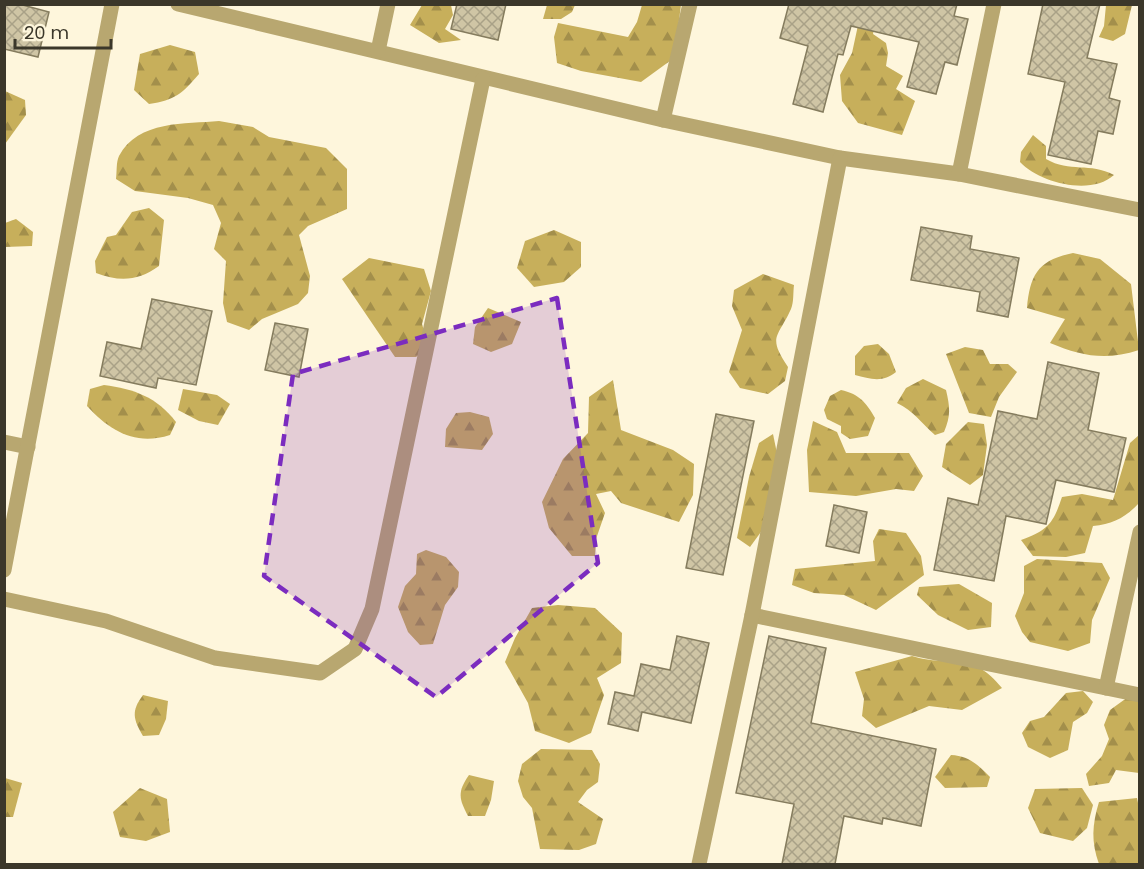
<svg xmlns="http://www.w3.org/2000/svg" width="1144" height="869" viewBox="0 0 1144 869" font-family="Poppins,sans-serif">
<style>
.forest{fill:url(#forest-firs)}
.building{fill:url(#building-cross-hatch);stroke:#857c5e;stroke-width:1.5}
.lines{fill:none;stroke-linecap:round;stroke-linejoin:round}
.minor{stroke:#b8a770;stroke-width:15}
.marked{fill:#7b2cbf;fill-opacity:0.2;stroke:#7b2cbf;stroke-width:4.5;stroke-dasharray:12 8;stroke-linejoin:round}
</style>
<defs>
<pattern id="forest-firs" width="22" height="20" patternUnits="userSpaceOnUse" patternTransform="scale(1.5)"><rect width="22" height="20" fill="#c7af5b"/><path d="M5 1l3.5 6h-7zM16 11l3.5 6h-7z" fill="#a38f4b"/></pattern>
<pattern id="building-cross-hatch" width="8" height="8" patternUnits="userSpaceOnUse" patternTransform="scale(1.5)"><rect width="8" height="8" fill="#cfc5a5"/><path d="M0 0l8 8M0 8l8-8" fill="none" stroke="#a9a187"/></pattern>
</defs>
<rect width="100%" height="100%" fill="#fef6dc"/>
<g class="forest">
<polygon points="422,5 451,5 453,15 445,29 461,40 439,43 410,25"/>
<polygon points="547,5 547,4 575,5 572,12 561,19 543,19"/>
<polygon points="642,5 681,5 674,58 641,82 581,71 557,63 554,37 558,23 628,37 637,22"/>
<polygon points="1106,5 1132,5 1125,34 1113,41 1099,37 1104,26"/>
<polygon points="860,16 876,19 873,34 886,43 888,53 886,66 903,76 896,89 915,101 902,135 858,123 842,101 840,75 852,53"/>
<path d="M 170,45 L 195,52 L 199,74 C 182,94 175,100 149,104 L 134,90 L 140,54 Z"/>
<polygon points="5,91 25,100 26,115 5,144"/>
<path d="M 219,121 L 253,127 L 269,137 L 326,148 L 347,169 L 347,209 L 308,226 L 299,235 L 310,276 L 308,293 L 298,304 L 262,319 L 249,330 L 227,322 L 223,303 L 226,261 L 214,249 L 221,223 L 213,205 L 188,198 L 135,191 L 116,179 C 117,172 116,162 119,156 C 138,120 186,124 219,121 Z"/>
<path d="M 1033,135 L 1046,146 L 1046,159 C 1070,173 1090,162 1114,175 C 1091,196 1040,183 1020,162 L 1021,152 Z"/>
<path d="M 149,208 L 164,220 L 159,266 C 138,281 120,282 96,273 L 95,261 L 107,237 L 116,235 L 132,212 Z"/>
<polygon points="16,219 33,232 32,246 5,247 5,223"/>
<polygon points="554,230 581,242 581,267 564,282 534,287 517,268 525,241"/>
<path d="M 1073,253 L 1100,259 L 1131,284 L 1139,350 C 1106,361 1081,356 1050,343 L 1065,319 L 1027,308 C 1030,275 1038,260 1073,253 Z"/>
<polygon points="369,258 424,269 431,291 422,324 429,347 416,357 395,357 342,279"/>
<path d="M 763,274 L 794,285 C 793,292 794,302 791,309 C 778,338 767,336 788,367 L 785,381 L 768,394 L 740,388 L 729,372 L 742,330 L 732,306 L 734,290 Z"/>
<polygon points="488,308 521,322 512,344 491,352 473,344 475,327"/>
<path d="M 878,344 L 889,354 L 896,372 C 883,383 870,379 855,375 L 855,356 L 864,346 Z"/>
<polygon points="965,347 983,350 990,364 1008,364 1017,372 999,397 991,417 969,413 946,354"/>
<path d="M 923,379 L 946,390 C 950,407 951,416 944,432 L 935,435 C 921,423 914,411 897,403 L 906,388 Z"/>
<polygon points="613,380 621,430 673,450 694,464 693,495 679,522 621,503 611,491 596,494 605,513 596,539 595,556 572,556 549,528 542,502 563,459 588,433 589,397"/>
<path d="M 104,385 C 134,389 157,397 176,422 L 170,435 C 135,446 110,431 87,406 L 90,389 Z"/>
<polygon points="183,389 217,395 230,404 218,425 199,421 178,410"/>
<path d="M 841,390 C 859,394 866,402 875,418 L 868,436 L 850,439 L 841,433 L 841,426 L 827,419 L 824,410 L 830,396 Z"/>
<polygon points="470,412 489,417 493,434 482,450 445,447 446,429 456,413"/>
<polygon points="813,421 837,432 846,453 909,453 923,476 914,491 896,489 856,496 809,492 807,450"/>
<polygon points="968,422 984,424 987,445 983,475 970,485 942,467 946,444"/>
<polygon points="773,434 779,463 766,525 750,547 737,538 749,477 759,443"/>
<path d="M 1139,435 L 1139,503 C 1125,518 1113,524 1093,526 L 1085,553 L 1066,557 L 1033,556 L 1021,540 C 1048,530 1053,524 1062,497 L 1082,494 L 1113,500 L 1130,443 Z"/>
<polygon points="879,529 906,533 921,556 924,575 876,610 844,595 814,593 792,585 795,569 875,561 873,541"/>
<polygon points="426,550 446,557 459,572 458,587 445,605 433,644 420,645 408,632 398,607 405,586 416,574 417,554"/>
<polygon points="1037,559 1102,563 1110,578 1092,620 1090,643 1068,651 1030,642 1022,632 1015,616 1024,593 1024,566"/>
<polygon points="959,584 992,603 991,627 968,630 938,615 917,595 919,587"/>
<polygon points="558,605 595,608 622,633 621,663 597,678 604,695 591,733 569,743 535,731 528,703 505,662 515,638 532,608"/>
<path d="M 912,656 C 951,668 973,651 1002,688 L 962,710 L 929,706 L 876,728 L 862,716 L 864,699 L 855,672 Z"/>
<polygon points="1083,691 1093,702 1087,713 1073,722 1068,750 1050,758 1028,747 1022,733 1030,721 1044,717 1066,693"/>
<path d="M 143,695 L 168,701 L 166,719 L 159,735 L 143,736 C 133,719 131,711 143,695 Z"/>
<polygon points="1128,697 1139,700 1139,773 1116,770 1109,783 1089,786 1086,774 1102,756 1109,739 1104,725 1110,710"/>
<polygon points="541,749 592,750 600,764 598,782 587,790 578,802 603,819 596,844 579,850 540,849 532,808 523,797 518,781 522,764"/>
<path d="M 951,755 C 969,756 977,764 990,777 L 987,787 L 945,788 L 935,777 Z"/>
<path d="M 469,775 L 494,781 L 491,800 L 485,816 L 468,816 C 459,799 457,792 469,775 Z"/>
<polygon points="5,778 22,783 13,817 5,817"/>
<polygon points="140,788 167,799 170,832 146,841 120,837 113,812"/>
<polygon points="1082,788 1093,805 1087,828 1073,841 1040,833 1028,808 1035,789"/>
<path d="M 1137,798 L 1140,813 L 1139,864 L 1099,864 C 1091,842 1092,825 1099,802 Z"/>
</g>
<g class="building">
<polygon points="4,4 19,4 49,12 38,57 4,49"/>
<polygon points="457,4 506,4 498,40 451,29"/>
<polygon points="789,4 957,4 954,16 968,19 957,65 945,62 936,94 907,87 919,42 851,26 843,55 838,54 823,112 793,104 808,46 780,38"/>
<polygon points="1043,4 1100,4 1087,58 1117,64 1109,98 1120,101 1113,134 1098,131 1091,164 1048,155 1065,82 1028,74"/>
<polygon points="921,227 972,236 970,249 1019,258 1008,317 977,311 980,292 911,280"/>
<polygon points="152,299 212,311 196,385 158,378 156,388 100,376 107,342 141,349"/>
<polygon points="275,323 308,329 299,377 265,370"/>
<polygon points="1048,362 1099,373 1088,430 1126,438 1114,492 1056,480 1046,524 1006,516 994,581 934,570 948,498 978,505 998,411 1037,419"/>
<polygon points="716,414 754,421 723,575 686,568"/>
<polygon points="834,505 867,512 859,553 826,546"/>
<polygon points="677,636 709,643 691,723 642,712 638,731 608,724 615,692 634,696 641,664 670,670"/>
<polygon points="769,636 826,648 811,723 936,749 921,826 883,818 882,824 844,816 835,864 782,864 794,804 736,793"/>
</g>
<g class="lines">
<g class="minor">
<polyline points="178,4 663,120 840,158 959,174 1140,210"/>
<polyline points="378,51 388,4"/>
<polyline points="663,120 690,4"/>
<polyline points="959,174 994,4"/>
<polyline points="4,442 28,447"/>
<polyline points="4,570 112,4"/>
<polyline points="4,599 106,621 215,658 320,673 355,649 372,609 483,79"/>
<polyline points="752,615 1140,695"/>
<polyline points="1106,688 1140,532"/>
<polyline points="699,864 752,615 840,158"/>
</g>
</g>
<path class="marked" d="M 557,298 L 598,563 L 436,697 L 264,576 L 293,374 Z"/>
<rect width="1144" height="869" fill="none" stroke="#3b372a" stroke-width="12"/>
<path d="M15 39v9h96v-9" fill="none" stroke="#3b372a" stroke-width="3"/>
<text x="24" y="39" font-size="18" fill="#3b372a" stroke="#fef6dc" stroke-width="4.5" paint-order="stroke">20 m</text>
</svg>
